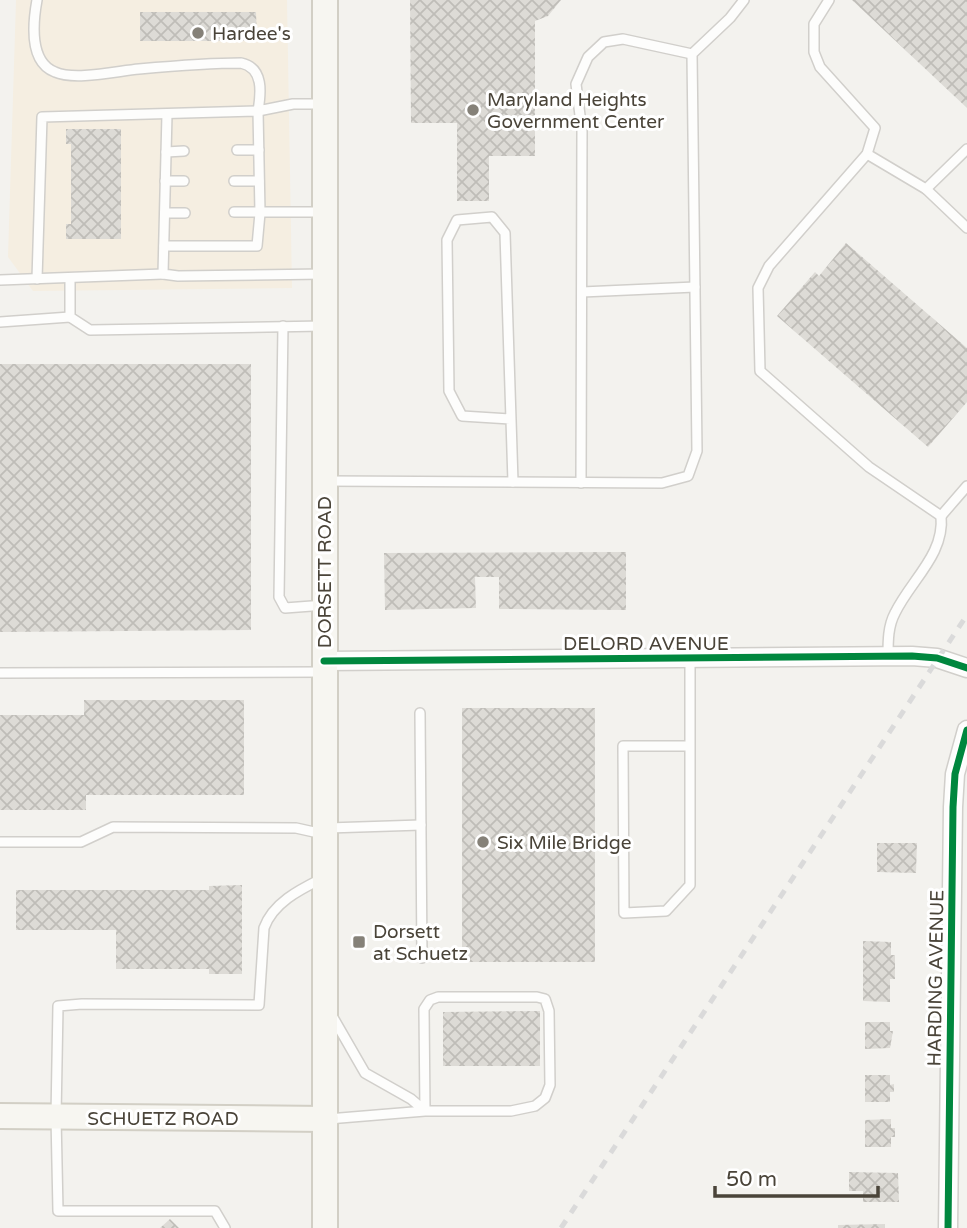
<svg xmlns="http://www.w3.org/2000/svg" width="967" height="1228" viewBox="0 0 967 1228" font-family="'Varela Round',sans-serif">
<style>
.commercial{fill:#f5eee1}
.building{fill:url(#building-cross-hatch)}
.lines{fill:none;stroke-linecap:round;stroke-linejoin:round}
.service-casing{stroke:#d1cfcb;stroke-width:12}
.minor-casing{stroke:#d1cfcb;stroke-width:21}
.secondary-casing{stroke:#d2cfc5;stroke-width:28}
.service{stroke:#fdfdfc;stroke-width:9}
.minor{stroke:#fdfdfc;stroke-width:18}
.secondary{stroke:#f7f6f1;stroke-width:24}
.rail{stroke:#dadada;stroke-width:5;stroke-dasharray:9 9;stroke-linecap:butt}
.cycleway-casing{stroke:#fff;stroke-width:11}
.cycleway{stroke:#00873e;stroke-width:7}
.poi-dot{fill:#858178;stroke:#fff;stroke-width:2.5}
.labels{text-anchor:middle;stroke-width:6;stroke-linejoin:round;paint-order:stroke}
.poi-label{font-size:19px;fill:#4a4439;stroke:#fff;text-anchor:start}
.street-label{font-size:19px;fill:#4a4439;stroke:#fff}
</style>
<defs>
<pattern id="building-cross-hatch" width="8" height="8" patternUnits="userSpaceOnUse" patternTransform="scale(1.75)"><rect width="8" height="8" fill="#dddbd6"/><path d="M0 0l8 8M0 8l8-8" fill="none" stroke="#bfbdb8"/></pattern>
</defs>
<rect width="100%" height="100%" fill="#f3f2ee"/>
<polygon class="commercial" points="16,0 287,0 292,288 33,291 8,257"/>
<g class="building">
<polygon points="410,0 561,0 548,16 535,21 535,156 489,156 489,201 457,201 457,123 411,123"/>
<polygon points="852,0 967,0 967,108"/>
<polygon points="140,12 256,12 257,41 140,41"/>
<polygon points="66,129 121,129 121,239 66,239 66,224 71,224 71,144 66,144"/>
<polygon points="846,243 967,348 967,402 928,447 777,316 815,272 819,276"/>
<polygon points="0,364 251,364 251,630 0,632"/>
<polygon points="626,552 626,610 499,609 499,577 475,577 476,608 385,610 384,553"/>
<polygon points="84,700 244,700 244,795 86,795 86,810 0,810 0,715 84,715"/>
<rect x="462" y="708" width="133" height="254"/>
<polygon points="877,843 917,843 916,873 877,872"/>
<polygon points="242,885 242,974 209,974 209,969 116,969 116,930 16,930 16,890 209,890 209,886"/>
<polygon points="863,941 891,942 891,955 895,955 895,979 890,979 890,1002 863,1001"/>
<polygon points="540,1011 540,1066 443,1066 443,1012"/>
<polygon points="865,1022 890,1022 890,1031 893,1031 890,1048 865,1049"/>
<polygon points="865,1075 890,1075 890,1085 894,1084 894,1092 890,1092 890,1102 865,1102"/>
<polygon points="891,1119 891,1128 895,1128 895,1137 891,1137 891,1147 865,1147 865,1120"/>
<polygon points="849,1172 898,1173 899,1202 863,1202 863,1191 849,1191"/>
<polygon points="170,1219 179,1228 160,1228"/>
<polygon points="885,1224 885,1228 838,1228 838,1225"/>
</g>
<g class="lines">
<defs>
<g id="service">
<path d="M 37,0 C 33,22 29,62 55,72 C 75,81 117,71 139,69 C 173,66 207,63 241,63 C 264,68 261,93 258,111 L 293,104 L 322,104"/>
<polyline points="829,0 814,24 814,52 820,67 875,128 867,154 769,266 758,288 760,371 869,467 941,516 967,486"/>
<polyline points="167,114 163,274 178,276 323,274"/>
<polyline points="237,150 259,150"/>
<polyline points="166,152 184,151"/>
<polyline points="867,154 926,189 967,149"/>
<polyline points="165,181 184,181"/>
<polyline points="234,181 259,181"/>
<polyline points="926,189 967,228"/>
<polyline points="234,212 323,212"/>
<polyline points="165,213 185,213"/>
<polyline points="70,278 70,317 90,330 323,326"/>
<polyline points="37,279 42,117 258,111 260,213 257,246 164,246"/>
<polyline points="0,280 163,274"/>
<polyline points="582,292 695,287"/>
<polyline points="0,322 70,317"/>
<polyline points="283,326 279,597 285,608 325,605"/>
<polyline points="511,419 462,416 449,391 447,240 457,220 492,217 505,233 513,482"/>
<polyline points="326,481 662,483 688,476 697,451 692,54 730,18 744,0"/>
<polyline points="581,483 582,131 576,84 588,57 604,42 623,39 692,54"/>
<path d="M 888,656 C 888,641 888,626 895,613 C 911,580 945,554 941,516"/>
<path d="M 690,659 C 690,734 690,810 690,885 L 666,911 L 624,913 L 623,746 L 690,746"/>
<polyline points="0,673 324,672"/>
<polyline points="420,713 422,958"/>
<polyline points="328,828 421,825"/>
<polyline points="0,842 81,842 113,827 296,828 323,834"/>
<polyline points="328,1119 425,1111 424,1009 430,1000 438,997 537,997 545,999 549,1011 550,1085 545,1098 535,1106 511,1111 425,1111 411,1099 365,1073 331,1014"/>
<path d="M 225,1228 L 215,1211 L 58,1211 L 56,1117 L 58,1006 L 82,1004 L 259,1005 L 264,928 C 273,903 299,890 321,879"/>
</g>
<g id="minor">
<polyline points="324,661 912,656 937,658 967,668"/>
<polyline points="948,1228 953,807 955,774 967,730"/>
</g>
<g id="secondary">
<polyline points="325,0 325,1228"/>
<polyline points="0,1116 326,1119"/>
</g>
</defs>
<use href="#service" class="service-casing"/>
<use href="#minor" class="minor-casing"/>
<use href="#secondary" class="secondary-casing"/>
<use href="#service" class="service"/>
<use href="#minor" class="minor"/>
<use href="#secondary" class="secondary"/>
<polyline class="rail" points="561,1228 967,615"/>
<defs>
<g id="cycleway">
<polyline points="324,661 912,656 937,658 967,668"/>
<polyline points="948,1228 953,807 955,774 967,730"/>
</g>
</defs>
<use href="#cycleway" class="cycleway-casing"/>
<use href="#cycleway" class="cycleway"/>
</g>
<g class="poi-dot">
<circle cx="198" cy="33" r="7"/>
<circle cx="473" cy="110" r="7"/>
<circle cx="483" cy="842" r="7"/>
<rect x="352" y="935" width="14" height="14" rx="3.5"/>
</g>
<g class="labels">
<g class="poi-label">
<text x="212" y="40">Hardee's</text>
<text x="487" y="106">Maryland Heights<tspan x="487" dy="22">Government Center</tspan></text>
<text x="497" y="849">Six Mile Bridge</text>
<text x="373" y="938">Dorsett<tspan x="373" dy="22">at Schuetz</tspan></text>
</g>
<g class="street-label">
<text transform="translate(324 572) rotate(-90)" y="7">DORSETT ROAD</text>
<text x="646" y="650">DELORD AVENUE</text>
<text transform="translate(935 978) rotate(-89)" y="7">HARDING AVENUE</text>
<text x="163" y="1125">SCHUETZ ROAD</text>
</g>
</g>
<path d="M715 1186v10h163v-10" fill="none" stroke="#4a4439" stroke-width="3.5"/>
<text x="726" y="1186" font-size="21" fill="#4a4439" stroke="#ffffff" stroke-width="5" paint-order="stroke">50 m</text>
</svg>
